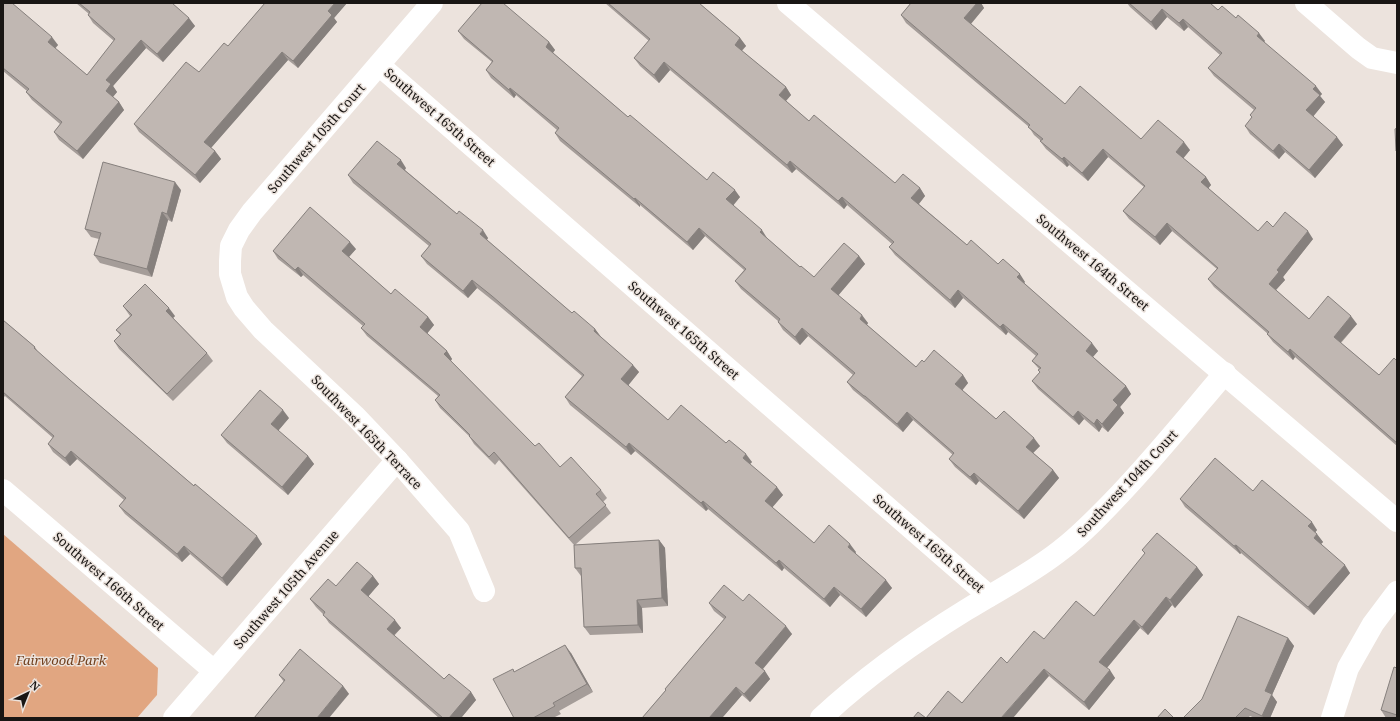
<svg xmlns="http://www.w3.org/2000/svg" width="1400" height="721" viewBox="0 0 1400 721" font-family="'Noto Serif',serif">
<style>
.green{fill:#e1a681}
.lines{fill:none;stroke-linecap:round;stroke-linejoin:round}
.minor{stroke:#fff;stroke-width:22}
.wall{fill:#a59d99}
.shaded-wall{fill:#86807d}
.building{fill:#c0b7b2;stroke:#86807d}
.labels{text-anchor:middle;stroke-width:3;stroke-linejoin:round;paint-order:stroke}
.street-label{font-size:13px;fill:#191614;stroke:#ece3dd}
.park-label{font-size:13px;font-style:italic;fill:#71401e;stroke:#ece3dd}
</style>
<rect width="100%" height="100%" fill="#ece3dd"/>
<polygon class="green" points="3,534 158,668 157,695 137,718 3,718"/>
<g class="lines">
<g class="minor">
<polyline points="432,3 252,212 239,230 231,246 230,261 230,274 237,297 244,308 263,330 356,417 397,460 459,531 484,591"/>
<polyline points="788,3 1397,521"/>
<polyline points="1306,3 1358,48 1372,58 1397,63"/>
<polyline points="379,65 989,596"/>
<polyline points="3,490 214,671"/>
<polyline points="174,718 397,460"/>
<path d="M 821,718 C 866,676 914,642 966,610 C 998,590 1031,574 1061,550 C 1082,534 1101,514 1120,494 C 1156,456 1190,414 1225,373"/>
<polyline points="1332,718 1348,668 1373,624 1397,592"/>
</g>
</g>
<g class="wall">
<polygon points="3,3 58,45 55,49 87,75 114,41 93,23 88,15 89,14 76,3 172,3 195,26 163,62 146,48 113,86 117,92 113,97 119,102 124,110 83,159 59,140 54,132 60,124 32,100 26,92 27,91 3,71"/>
<polygon points="265,3 347,3 334,18 337,22 298,68 288,60 211,148 215,151 221,159 200,183 139,132 134,124 199,72 228,46"/>
<polygon points="605,3 699,3 740,38 746,46 742,51 786,87 791,95 786,101 809,121 895,183 920,188 925,196 919,204 967,245 998,264 1025,282 1024,283 1098,351 1093,357 1126,386 1131,394 1120,407 1124,413 1108,432 1102,427 1099,432 1084,419 1079,425 1038,389 1032,381 1040,373 1038,370 1039,369 1032,361 1036,356 1008,332 1006,335 963,298 955,308 895,255 889,247 892,244 847,205 844,209 796,169 792,173 670,70 659,83 640,66 634,58 649,41"/>
<polygon points="911,3 981,3 984,8 971,24 1065,104 1141,139 1190,150 1183,158 1206,177 1211,185 1208,188 1258,231 1273,227 1313,239 1283,277 1285,280 1276,290 1309,319 1357,324 1341,343 1379,375 1397,361 1397,446 1295,357 1293,360 1273,342 1267,334 1268,334 1214,287 1208,279 1217,269 1172,231 1160,245 1129,219 1123,211 1144,187 1108,157 1088,181 1069,165 1067,167 1046,149 1040,141 1041,141 1034,135 1029,127 906,23 901,15"/>
<polygon points="1127,3 1210,3 1218,10 1265,41 1264,42 1322,94 1320,96 1325,102 1313,116 1343,145 1315,178 1285,152 1279,159 1250,134 1245,126 1252,117 1250,115 1254,110 1214,76 1208,68 1220,55 1188,27 1184,31 1167,17 1156,30 1130,7"/>
<polygon points="458,31 549,42 555,50 553,53 628,117 707,180 740,197 733,205 767,238 800,267 814,277 859,256 865,264 838,295 868,323 867,325 916,367 924,362 963,375 968,383 962,390 996,419 1040,446 1033,453 1053,470 1059,478 1024,519 979,481 976,485 955,467 949,459 953,455 913,420 903,432 870,404 853,390 847,382 853,375 808,336 800,345 783,330 778,322 778,321 741,289 735,281 744,270 705,236 693,250 640,205 640,207 560,141 555,133 557,130 516,95 514,98 491,78 486,70 492,62 464,39"/>
<polygon points="406,168 405,170 457,214 488,238 487,240 572,313 595,329 601,337 639,372 628,385 668,420 726,443 752,462 750,464 783,495 772,507 814,543 856,552 855,553 892,588 866,617 840,595 830,607 784,568 782,571 708,509 706,511 635,451 631,455 570,405 565,397 582,376 497,304 477,288 468,298 427,264 421,256 429,246 353,183 348,175"/>
<polygon points="181,190 172,222 168,220 152,277 100,263 94,255 99,239 91,237 85,229"/>
<polygon points="356,249 349,257 391,294 428,317 434,325 427,333 447,351 452,359 451,361 535,446 560,467 601,490 607,498 603,502 611,513 575,545 659,540 665,548 668,606 642,608 643,633 590,635 584,627 581,576 575,568 574,545 499,460 495,465 474,444 469,436 440,408 435,400 438,396 367,336 361,328 363,326 303,275 301,277 278,259 273,251"/>
<polygon points="123,306 175,316 173,318 207,353 213,361 173,401 119,349 114,341 120,335 116,330 130,316"/>
<polygon points="3,320 35,347 38,352 70,380 262,544 227,586 190,554 182,562 125,514 119,506 124,500 77,459 70,466 53,452 48,444 53,438 5,396 3,398"/>
<polygon points="289,418 278,431 308,456 314,464 288,495 227,443 221,435"/>
<polygon points="1253,491 1317,530 1315,532 1323,542 1321,544 1350,573 1314,615 1241,553 1240,554 1185,507 1180,499"/>
<polygon points="1142,550 1197,567 1203,575 1175,608 1172,605 1148,635 1140,628 1107,668 1115,678 1089,710 1049,676 926,718 962,703 1007,663 1044,639 1094,616 1145,554"/>
<polygon points="373,576 379,584 368,596 401,628 394,636 444,679 471,692 476,700 461,718 439,718 329,623 323,614 316,607 310,599 336,586"/>
<polygon points="743,601 792,634 763,669 770,679 750,702 742,695 722,718 642,718 666,690 665,689 724,619 714,611 709,603"/>
<polygon points="1288,638 1294,646 1272,695 1277,702 1270,718 1255,718 1250,716 1248,718 1183,718"/>
<polygon points="571,653 593,692 559,711 561,714 553,718 514,718 515,672"/>
<polygon points="1397,668 1397,718 1386,718 1381,710"/>
<polygon points="279,675 343,686 349,694 284,682"/>
</g>
<g class="shaded-wall">
<polygon points="335,3 347,3 334,18 337,22 298,68 293,61 328,11"/>
<polygon points="977,3 981,3 984,8 969,26 964,18"/>
<polygon points="1162,9 1167,17 1156,30 1151,22"/>
<polygon points="189,18 195,26 163,62 157,54"/>
<polygon points="1183,19 1188,27 1184,31 1179,23"/>
<polygon points="1259,33 1265,41 1262,44 1257,36"/>
<polygon points="52,37 58,45 53,50 48,42"/>
<polygon points="740,38 746,46 740,52 735,45"/>
<polygon points="141,40 146,48 113,86 117,92 111,99 106,91 106,80"/>
<polygon points="549,42 555,50 551,55 546,47"/>
<polygon points="282,52 288,60 210,149 204,142"/>
<polygon points="664,62 670,70 659,83 654,75"/>
<polygon points="1316,86 1322,94 1320,96 1325,102 1312,118 1306,110 1313,89"/>
<polygon points="786,87 791,95 784,103 779,95"/>
<polygon points="510,88 516,95 514,98 509,90"/>
<polygon points="119,102 124,110 83,159 77,151"/>
<polygon points="1337,137 1343,145 1315,178 1309,170"/>
<polygon points="1184,142 1190,150 1182,160 1176,152"/>
<polygon points="1279,144 1285,152 1279,159 1273,151"/>
<polygon points="1103,149 1108,157 1088,181 1082,173"/>
<polygon points="215,151 221,159 200,183 195,175"/>
<polygon points="1064,157 1069,165 1067,167 1062,159"/>
<polygon points="401,160 406,168 403,172 397,164"/>
<polygon points="790,161 796,169 792,173 787,165"/>
<polygon points="1206,177 1211,185 1207,190 1201,182"/>
<polygon points="175,182 181,190 172,222 167,214"/>
<polygon points="920,188 925,196 917,206 911,198"/>
<polygon points="735,190 740,197 732,207 726,199"/>
<polygon points="842,197 847,205 844,209 838,201"/>
<polygon points="635,198 640,205 640,207 634,199"/>
<polygon points="162,212 168,220 152,277 147,269"/>
<polygon points="1167,223 1172,231 1160,245 1155,237"/>
<polygon points="699,228 705,236 693,250 687,242"/>
<polygon points="483,230 488,238 485,242 480,234"/>
<polygon points="762,230 767,238 766,240 760,232"/>
<polygon points="1308,231 1313,239 1283,277 1285,280 1274,292 1269,284 1277,270"/>
<polygon points="350,242 356,249 347,259 342,251"/>
<polygon points="859,256 865,264 837,297 831,289"/>
<polygon points="298,267 303,275 301,277 295,270"/>
<polygon points="1020,274 1025,282 1022,285 1017,277"/>
<polygon points="472,280 477,288 468,298 463,291"/>
<polygon points="958,290 963,298 955,308 950,300"/>
<polygon points="169,308 175,316 172,319 166,311"/>
<polygon points="862,315 868,323 865,327 860,319"/>
<polygon points="1351,316 1357,324 1339,344 1334,337"/>
<polygon points="428,317 434,325 426,335 420,327"/>
<polygon points="1003,324 1008,332 1006,335 1000,327"/>
<polygon points="802,328 808,336 800,345 795,337"/>
<polygon points="595,329 601,337 594,331"/>
<polygon points="1092,343 1098,351 1091,359 1086,351"/>
<polygon points="1290,349 1295,357 1293,360 1288,352"/>
<polygon points="447,351 452,359 449,362 444,354"/>
<polygon points="633,365 639,372 627,387 621,379"/>
<polygon points="963,375 968,383 961,392 955,384"/>
<polygon points="1126,386 1131,394 1120,407 1124,413 1108,432 1102,424 1113,400"/>
<polygon points="283,410 289,418 277,432 271,424"/>
<polygon points="1078,411 1084,419 1079,425 1073,417"/>
<polygon points="907,412 913,420 903,432 897,424"/>
<polygon points="1097,419 1102,427 1099,432 1094,424"/>
<polygon points="1034,438 1040,446 1031,455 1026,447"/>
<polygon points="629,443 635,451 631,455 626,447"/>
<polygon points="71,451 77,459 70,466 65,458"/>
<polygon points="746,454 752,462 748,466 743,458"/>
<polygon points="308,456 314,464 288,495 282,487"/>
<polygon points="1053,470 1059,478 1024,519 1018,511"/>
<polygon points="974,473 979,481 976,485 970,477"/>
<polygon points="777,487 783,495 771,509 765,501"/>
<polygon points="703,501 708,509 706,511 701,503"/>
<polygon points="1312,522 1317,530 1314,534 1308,526"/>
<polygon points="1317,534 1323,542 1319,546 1314,538"/>
<polygon points="257,536 262,544 227,586 222,578"/>
<polygon points="659,540 665,548 668,606 662,598"/>
<polygon points="850,544 856,552 854,555 848,547"/>
<polygon points="1236,545 1241,553 1240,554 1234,546"/>
<polygon points="184,546 190,554 182,562 177,554"/>
<polygon points="779,560 784,568 782,571 776,563"/>
<polygon points="1345,565 1350,573 1314,615 1308,607"/>
<polygon points="1197,567 1203,575 1175,608 1170,600"/>
<polygon points="373,576 379,584 367,598 361,590"/>
<polygon points="886,580 892,588 866,617 861,609"/>
<polygon points="834,587 840,595 830,607 824,599"/>
<polygon points="1166,597 1172,605 1148,635 1142,627"/>
<polygon points="637,600 642,608 643,633 638,625"/>
<polygon points="395,620 401,628 392,637 387,629"/>
<polygon points="1134,620 1140,628 1105,670 1099,662"/>
<polygon points="786,626 792,634 761,671 755,663"/>
<polygon points="1288,638 1294,646 1272,695 1277,702 1270,718 1264,718 1262,716 1265,691"/>
<polygon points="565,645 571,653 593,692 587,684"/>
<polygon points="1044,669 1049,676 1013,718 1001,718"/>
<polygon points="1110,670 1115,678 1089,710 1084,702"/>
<polygon points="765,671 770,679 750,702 744,694"/>
<polygon points="343,686 349,694 329,718 317,718"/>
<polygon points="736,687 742,695 722,718 709,718"/>
<polygon points="471,692 476,700 461,718 449,718"/>
</g>
<g class="building">
<polygon points="3,3 12,3 52,37 48,42 87,75 115,39 88,15 90,12 79,3 172,3 189,18 157,54 141,40 106,80 111,84 106,91 119,102 77,151 54,132 62,122 26,92 29,89 3,68"/>
<polygon points="265,3 335,3 328,11 332,15 293,61 282,52 204,142 215,151 195,175 134,124 186,62 199,72 224,43 228,46"/>
<polygon points="482,3 503,3 549,42 546,47 628,117 630,115 707,180 713,172 735,190 726,199 762,230 760,232 800,267 801,266 814,277 844,243 859,256 831,289 862,315 860,319 916,367 922,360 924,362 934,350 963,375 955,384 996,419 1004,411 1034,438 1026,447 1053,470 1018,511 974,473 970,477 949,459 954,453 907,412 897,424 865,396 864,396 847,382 855,373 802,328 795,337 778,322 780,319 735,281 746,269 699,228 687,242 635,198 634,199 555,133 559,128 510,88 509,90 486,70 493,61 458,31"/>
<polygon points="608,3 699,3 740,38 735,45 786,87 779,95 809,121 814,115 895,183 903,174 920,188 911,198 967,245 971,240 998,264 1003,259 1020,274 1017,277 1092,343 1086,351 1126,386 1113,400 1118,405 1102,424 1097,419 1094,424 1078,411 1073,417 1032,381 1040,372 1038,370 1041,368 1032,361 1038,354 1003,324 1000,327 958,290 950,300 889,247 894,242 842,197 838,201 790,161 787,165 664,62 654,75 634,58 650,39"/>
<polygon points="911,3 977,3 964,18 1065,104 1080,86 1141,139 1158,120 1184,142 1176,152 1206,177 1201,182 1258,231 1267,221 1273,227 1285,212 1308,231 1277,270 1279,272 1269,284 1309,319 1328,296 1351,316 1334,337 1379,375 1394,358 1397,361 1397,443 1290,349 1288,352 1267,334 1269,332 1208,279 1218,268 1167,223 1155,237 1123,211 1145,186 1103,149 1082,173 1064,157 1062,159 1040,141 1043,139 1028,127 1030,125 901,15"/>
<polygon points="1129,3 1210,3 1218,10 1222,6 1236,18 1238,15 1259,33 1257,36 1316,86 1313,89 1320,95 1306,110 1337,137 1309,170 1279,144 1273,151 1245,126 1252,117 1250,115 1256,108 1208,68 1222,53 1183,19 1179,23 1162,9 1151,22"/>
<polygon points="1397,128 1397,151 1396,151 1395,129"/>
<polygon points="377,141 401,160 397,164 457,214 459,211 483,230 480,234 572,313 574,311 595,329 594,331 633,365 621,379 668,420 681,405 726,443 729,440 746,454 743,458 777,487 765,501 814,543 829,525 850,544 848,547 886,580 861,609 834,587 824,599 779,560 776,563 703,501 701,503 629,443 626,447 565,397 584,375 492,296 472,280 463,291 421,256 431,244 348,175"/>
<polygon points="103,162 175,182 167,214 162,212 147,269 94,255 101,233 85,229"/>
<polygon points="310,207 350,242 342,251 391,294 395,289 428,317 420,327 447,351 444,354 535,446 539,443 560,467 571,457 601,490 596,494 606,505 569,538 494,452 489,457 469,436 470,435 435,400 440,395 361,328 365,324 298,267 295,270 273,251"/>
<polygon points="145,284 169,308 166,311 207,353 167,394 114,341 121,334 116,330 132,315 123,306"/>
<polygon points="3,320 35,347 34,348 70,380 194,486 195,484 257,536 222,578 184,546 177,554 119,506 126,498 71,451 65,458 48,444 54,436 3,392"/>
<polygon points="260,390 283,410 271,424 308,456 282,487 221,435"/>
<polygon points="1215,458 1253,491 1262,480 1312,522 1308,526 1317,534 1314,538 1345,565 1308,607 1236,545 1234,546 1180,499"/>
<polygon points="1157,533 1197,567 1170,600 1166,597 1142,627 1134,620 1099,662 1110,670 1084,702 1044,669 1001,718 913,718 918,712 926,718 948,691 962,703 1001,657 1007,663 1034,631 1044,639 1076,601 1094,616 1145,553 1142,550"/>
<polygon points="659,540 662,598 637,600 638,625 584,627 581,568 575,568 574,545"/>
<polygon points="357,562 373,576 361,590 395,620 387,629 444,679 449,674 471,692 449,718 443,718 323,615 325,612 310,599 328,579 336,586"/>
<polygon points="724,585 743,601 749,594 786,626 755,663 765,671 744,694 736,687 709,718 642,718 666,690 665,689 726,617 709,603"/>
<polygon points="1238,616 1288,638 1265,691 1272,694 1262,716 1245,708 1235,718 1183,718 1202,699"/>
<polygon points="565,645 587,684 553,703 555,706 533,718 514,718 493,679 513,669 514,672"/>
<polygon points="300,649 343,686 317,718 254,718 285,680 279,675"/>
<polygon points="1394,667 1397,668 1397,715 1381,710"/>
<polygon points="1165,709 1174,718 1157,718"/>
</g>
<g class="labels">
<g class="street-label">
<text transform="translate(440 117) rotate(41)" y="5">Southwest 165th Street</text>
<text transform="translate(316 138) rotate(-49)" y="5">Southwest 105th Court</text>
<text transform="translate(1093 262) rotate(40)" y="5">Southwest 164th Street</text>
<text transform="translate(684 330) rotate(41)" y="5">Southwest 165th Street</text>
<text transform="translate(367 432) rotate(46)" y="5">Southwest 165th Terrace</text>
<text transform="translate(1127 483) rotate(-47)" y="5">Southwest 104th Court</text>
<text transform="translate(929 543) rotate(41)" y="5">Southwest 165th Street</text>
<text transform="translate(109 581) rotate(41)" y="5">Southwest 166th Street</text>
<text transform="translate(286 589) rotate(-49)" y="5">Southwest 105th Avenue</text>
</g>
<g class="park-label">
<text x="61" y="665">Fairwood Park</text>
</g>
</g>
<rect width="1400" height="721" fill="none" stroke="#191614" stroke-width="8"/>
<g transform="translate(28 693) rotate(43)" stroke="#ece3dd" stroke-width="3" paint-order="stroke">
<path d="M0-3L7 15L0 10L-7 15Z" fill="#191614"/>
<text y="-6" font-size="11" font-weight="bold" text-anchor="middle" fill="#191614">N</text>
</g>
</svg>
